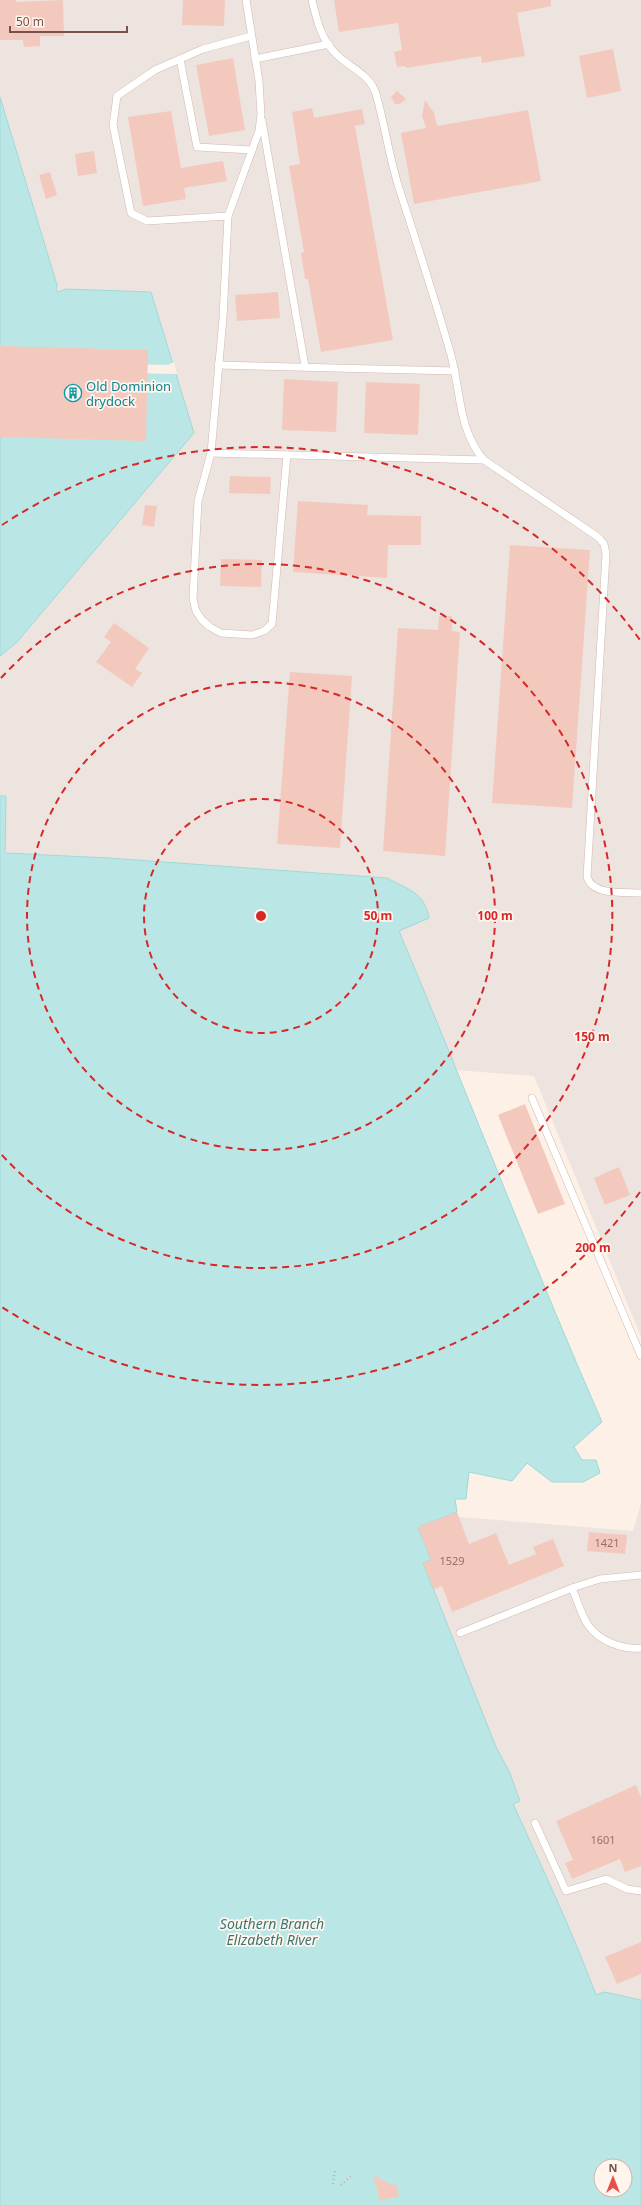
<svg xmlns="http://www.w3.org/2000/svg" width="641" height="2206" viewBox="0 0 641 2206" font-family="'Noto Sans',sans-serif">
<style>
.industrial{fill:#ede4e0;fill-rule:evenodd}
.water{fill:#bae7e5;stroke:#a0d9d7;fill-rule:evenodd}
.pier{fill:#fdf0e6}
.building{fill:#f3c9bd}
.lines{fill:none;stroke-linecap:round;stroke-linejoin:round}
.service-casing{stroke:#d1b8ae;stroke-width:8}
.path{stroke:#d8aba0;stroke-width:2.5;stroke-dasharray:1 3;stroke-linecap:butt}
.service{stroke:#fff;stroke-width:7}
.ring{fill:none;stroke:#d62828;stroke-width:2;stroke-dasharray:7 5}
.labels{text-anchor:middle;stroke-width:3.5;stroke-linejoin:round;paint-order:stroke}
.number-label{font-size:11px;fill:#967067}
.culture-label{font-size:13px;fill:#0d838f;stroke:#fff5ed;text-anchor:start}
.water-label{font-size:14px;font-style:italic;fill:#3a7574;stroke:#fff5ed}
.centre{fill:#d62828;stroke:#fff5ed;stroke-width:2}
.ring-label{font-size:12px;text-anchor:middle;font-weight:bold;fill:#d62828;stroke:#fff5ed;stroke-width:3.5;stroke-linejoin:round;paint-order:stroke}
</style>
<rect width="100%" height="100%" fill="#fdf0e6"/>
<g class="industrial">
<polygon points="0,0 641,0 641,1337 534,1076 0,1035"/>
<path d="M 641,1503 L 641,2206 L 288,2206 L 343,1556 L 457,1512 L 459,1517 L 633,1531 ZM 601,2166 L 625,2166 L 625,2190 L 601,2190 Z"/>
</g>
<g class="water">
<polygon points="0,97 57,285 56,289 58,292 66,289 151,292 194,433 17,642 0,656"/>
<path d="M 0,796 L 6,796 L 5,853 L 108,858 L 387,878 C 409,890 424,892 429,918 L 399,931 C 468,1094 531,1260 602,1422 L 574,1447 L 582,1460 L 596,1460 L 600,1473 L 583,1482 L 552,1482 L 527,1463 L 512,1481 L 469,1472 L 466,1499 L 455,1499 L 457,1512 L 418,1527 L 431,1560 L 423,1563 L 496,1747 L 509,1771 L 520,1801 L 513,1804 C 542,1867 572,1931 596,1995 L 604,1992 L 641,2000 L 641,2206 L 0,2206 ZM 601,2166 L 625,2166 L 625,2190 L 601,2190 Z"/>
</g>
<polygon class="pier" points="174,362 177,374 127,373 127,364 168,365"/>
<g class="building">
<polygon points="0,0 16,0 16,2 63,0 64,36 40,36 40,46 24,47 23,40 0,40"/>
<polygon points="183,0 225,0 224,26 182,25"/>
<polygon points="334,0 551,0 551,6 517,13 525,56 482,63 481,56 406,68 405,66 397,67 394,52 402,50 398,23 339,32"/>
<polygon points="613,49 621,91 587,98 579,56"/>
<polygon points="233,58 245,130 209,136 196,65"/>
<polygon points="397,91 406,99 400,104 395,104 391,97"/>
<polygon points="425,100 434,113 437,126 528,110 541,181 414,204 401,133 426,128 422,116"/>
<polygon points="312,108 314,118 362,109 365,124 355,126 393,340 321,352 308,279 305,279 301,253 304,252 289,166 300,164 292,112"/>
<polygon points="171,111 181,168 223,161 227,181 184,188 186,199 143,206 128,117"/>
<polygon points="94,151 97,173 78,176 75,154"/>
<polygon points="50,172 57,195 46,199 39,175"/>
<polygon points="278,292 280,318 237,321 235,295"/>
<polygon points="0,346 148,350 146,441 0,437"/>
<polygon points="284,379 338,382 336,432 282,430"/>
<polygon points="366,382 420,384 418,435 364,433"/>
<polygon points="230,476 271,477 270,494 229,493"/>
<polygon points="298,501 368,505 367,515 421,516 421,545 388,545 387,578 293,572"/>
<polygon points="145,505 157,506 154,527 142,525"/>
<polygon points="510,545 590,550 572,808 492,803"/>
<polygon points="221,559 262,560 261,587 220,586"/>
<polygon points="439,616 452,616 452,631 460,632 445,856 383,851 398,628 438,630"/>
<polygon points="114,623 149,648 135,669 142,673 132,687 96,662 111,642 104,637"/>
<polygon points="290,672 352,676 340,848 277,844"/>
<polygon points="525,1104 565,1204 538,1214 498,1115"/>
<polygon points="619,1167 630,1195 605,1205 594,1178"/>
<polygon points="457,1512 469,1544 496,1533 509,1565 536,1554 533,1547 553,1539 564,1566 452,1612 442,1586 434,1589 423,1563 431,1560 418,1527"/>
<polygon points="589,1532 627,1535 625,1554 587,1551"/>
<polygon points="636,1785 641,1797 641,1866 625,1872 620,1859 572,1879 565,1863 573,1860 556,1821"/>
<polygon points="641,1942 641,1974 617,1984 605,1957"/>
<polygon points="373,2175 392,2185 396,2184 399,2196 380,2201"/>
</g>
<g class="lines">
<defs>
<g id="service">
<polyline points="246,0 259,81 261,115 259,131 228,216 223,318 211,453 198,501 193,599 196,611 202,620 210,627 221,633 252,635 264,631 272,624 287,455"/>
<path d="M 312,0 C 317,21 321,39 336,54 C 350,68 370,74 376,94 C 385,125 389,157 399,188 C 417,244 435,299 451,355 C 461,392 458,430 484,460"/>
<polyline points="180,59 197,147 252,150"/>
<polyline points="255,59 329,44"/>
<polyline points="262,121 305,366"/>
<polyline points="228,216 147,221 131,213 113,125 117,96 155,70 203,49 251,36"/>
<polyline points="218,365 455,371"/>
<path d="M 211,453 L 484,460 L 598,537 L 604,544 L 606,554 L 587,877 C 593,896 624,892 641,893"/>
<polyline points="532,1098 641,1356"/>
<path d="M 641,1575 L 600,1579 L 572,1588 C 577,1599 581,1615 588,1625 C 599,1641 623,1650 641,1648"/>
<polyline points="460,1633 572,1588"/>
<polyline points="535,1823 566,1891 606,1879 627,1889 641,1891"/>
</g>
</defs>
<use href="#service" class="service-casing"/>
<g class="path">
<polyline points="333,2184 335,2170"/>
<polyline points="341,2185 352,2175"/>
</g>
<use href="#service" class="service"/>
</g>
<g class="ring">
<circle cx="261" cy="916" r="117"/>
<circle cx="261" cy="916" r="234"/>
<path d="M1 678A352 352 0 1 1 1 1154"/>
<path d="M640 1192A469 469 0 0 1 2 1307M2 525A469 469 0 0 1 640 640"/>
</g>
<defs>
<symbol id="building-ring" viewBox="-11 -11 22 22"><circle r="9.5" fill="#fff5ed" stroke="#0f9aa8" stroke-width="1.5"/><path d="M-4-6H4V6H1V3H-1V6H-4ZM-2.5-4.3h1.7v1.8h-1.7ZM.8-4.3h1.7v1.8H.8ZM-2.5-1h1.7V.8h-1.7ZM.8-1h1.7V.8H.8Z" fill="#0f9aa8"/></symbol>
</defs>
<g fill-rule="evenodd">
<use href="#building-ring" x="63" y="383" width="20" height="20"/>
</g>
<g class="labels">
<g class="number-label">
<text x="607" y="1547">1421</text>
<text x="452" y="1565">1529</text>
<text x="603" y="1844">1601</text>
</g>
<g class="culture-label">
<text x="86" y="391">Old Dominion<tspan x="86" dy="15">drydock</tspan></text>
</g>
<g class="water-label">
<text x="272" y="1929">Southern Branch<tspan x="272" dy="16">Elizabeth River</tspan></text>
</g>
</g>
<circle cx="261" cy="916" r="6" class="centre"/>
<g class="ring-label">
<text x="378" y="920">50 m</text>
<text x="495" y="920">100 m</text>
<text x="592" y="1041">150 m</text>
<text x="593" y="1252">200 m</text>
</g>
<g transform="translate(613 2178)"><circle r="19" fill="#fff5ed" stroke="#c9b4ac"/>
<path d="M0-3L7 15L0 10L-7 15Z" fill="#e8504a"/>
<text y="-6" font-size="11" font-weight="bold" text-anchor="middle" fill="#77524a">N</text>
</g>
<path d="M10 26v6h117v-6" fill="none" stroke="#77524a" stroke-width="2"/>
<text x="16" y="26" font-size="12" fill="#77524a" stroke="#fff5ed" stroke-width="3" paint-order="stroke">50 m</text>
</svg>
